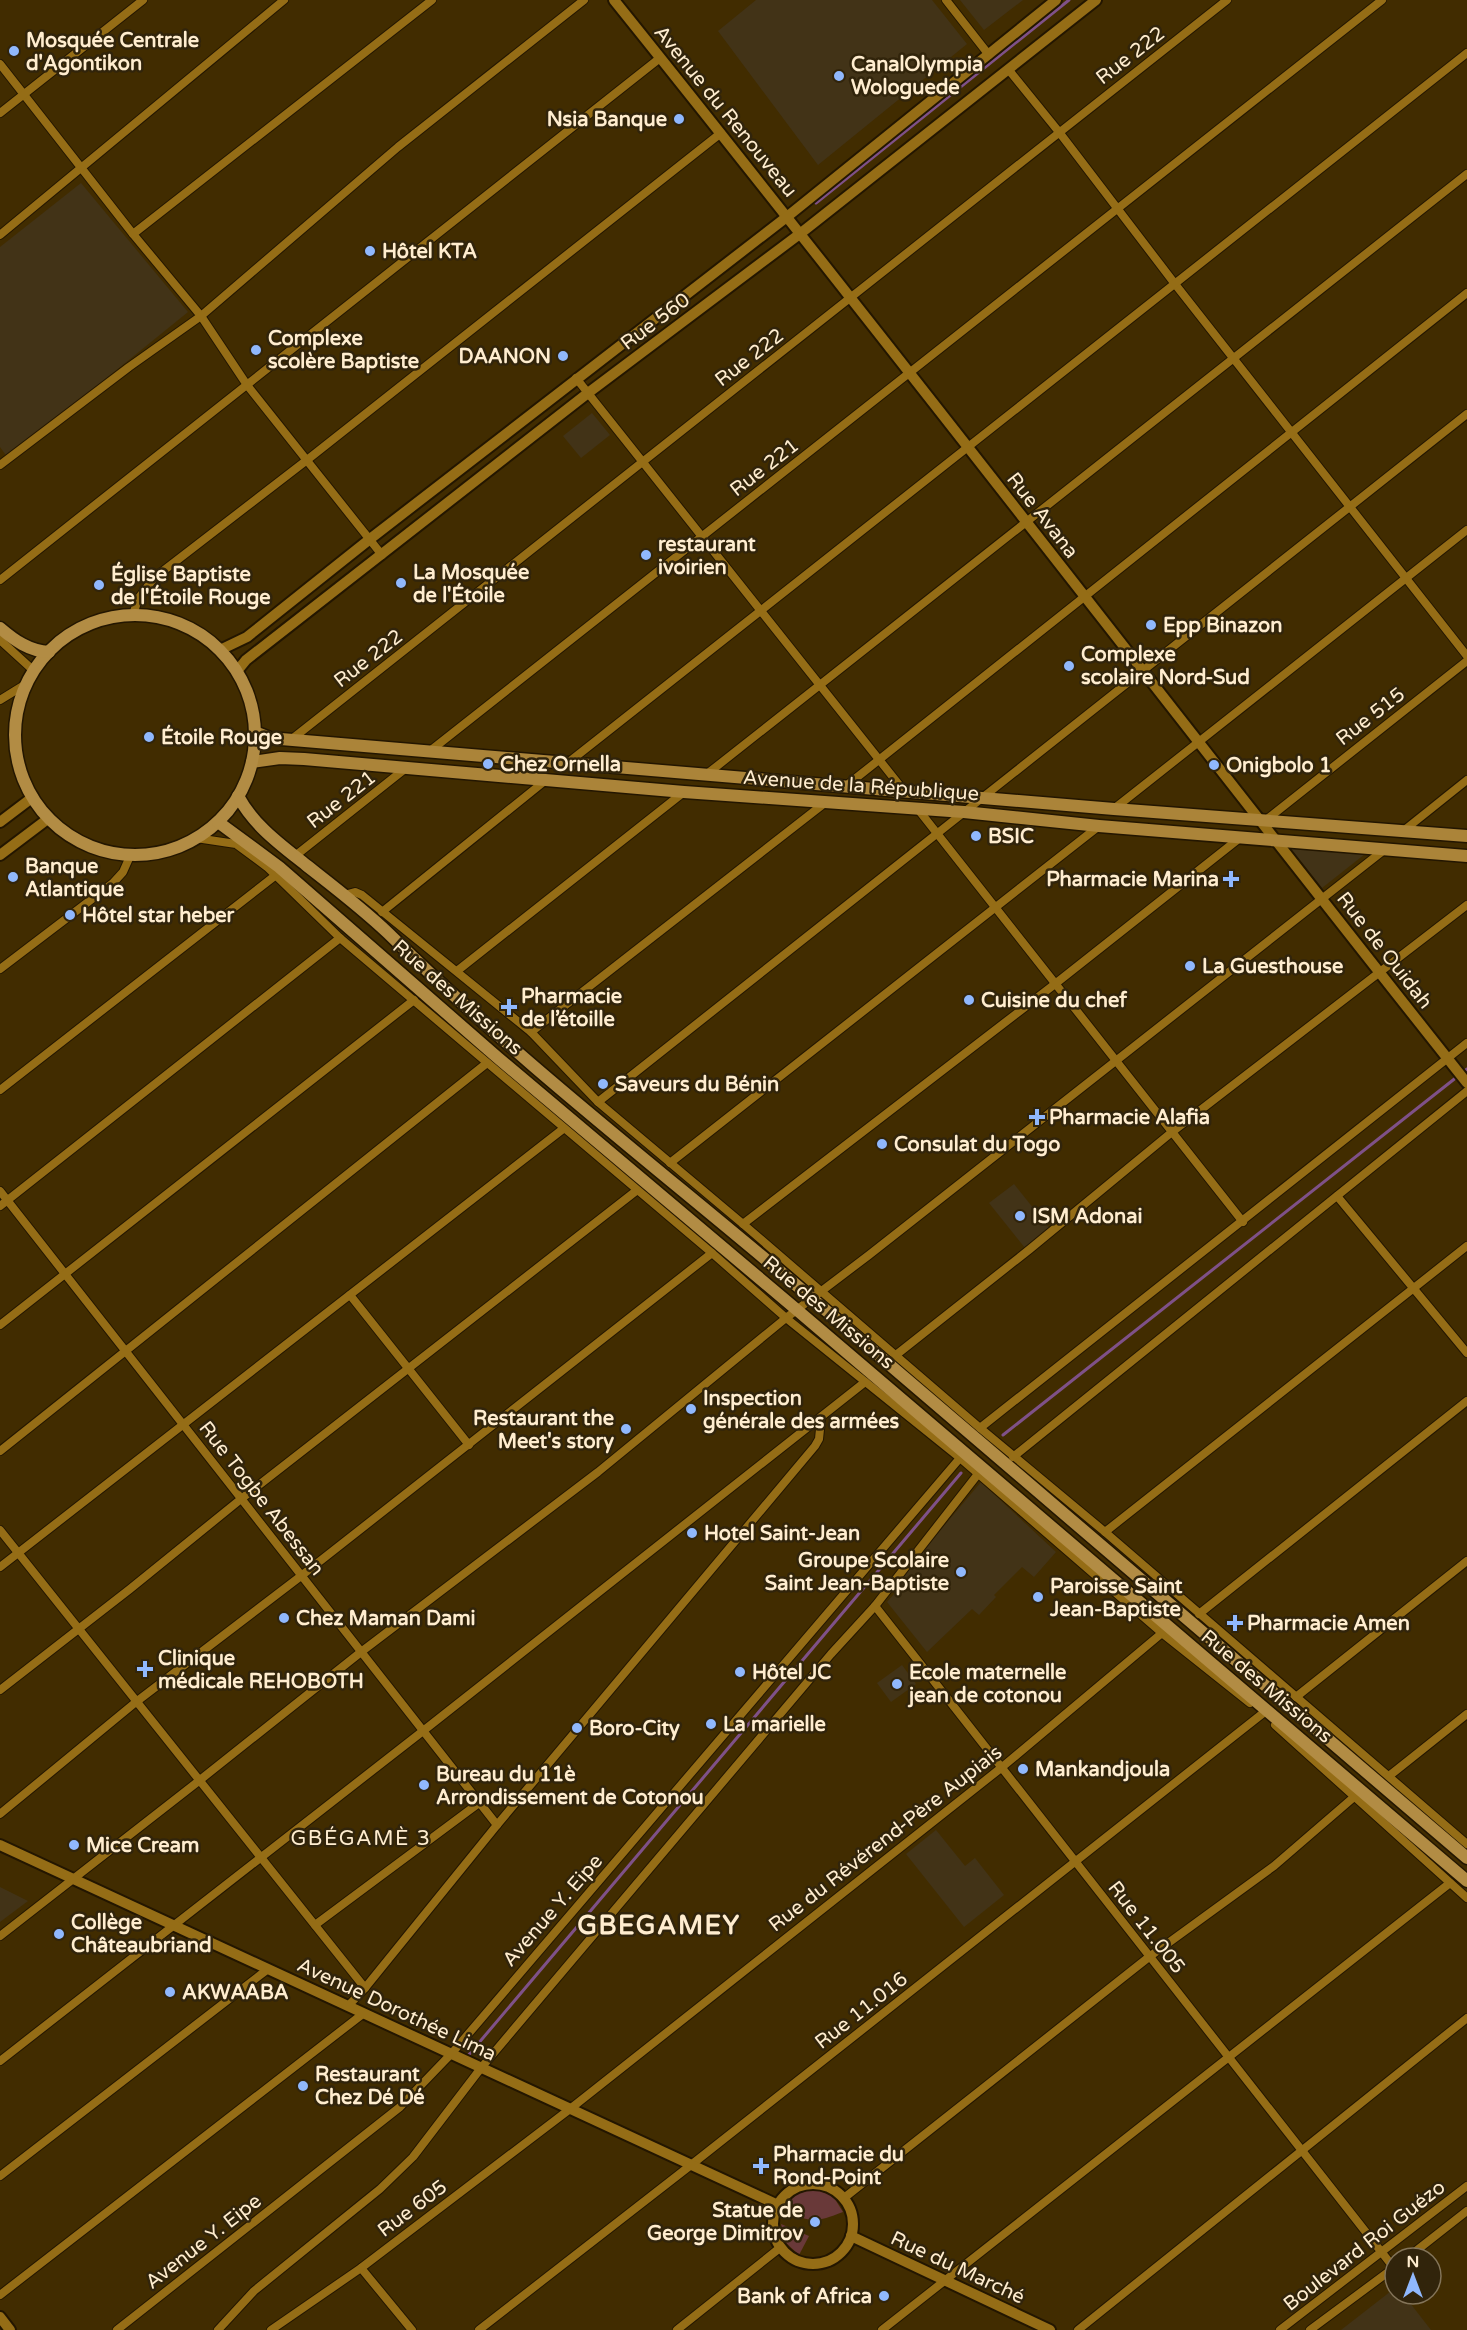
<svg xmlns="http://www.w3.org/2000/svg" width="1467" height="2330" viewBox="0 0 1467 2330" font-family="'Varela Round',sans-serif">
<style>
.built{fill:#423317}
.grass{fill:#693939}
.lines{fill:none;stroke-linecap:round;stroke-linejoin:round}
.stream{stroke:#7f5188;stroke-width:3}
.minor-casing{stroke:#231600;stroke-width:10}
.secondary-casing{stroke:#231600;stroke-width:14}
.primary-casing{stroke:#231600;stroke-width:15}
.trunk-casing{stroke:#231600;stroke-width:15}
.minor{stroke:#956d16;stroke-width:8}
.secondary{stroke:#956d16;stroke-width:10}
.primary{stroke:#ab8439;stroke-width:12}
.trunk{stroke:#b28c44;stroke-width:12}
.poi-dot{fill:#90b8fd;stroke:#31240b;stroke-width:2}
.labels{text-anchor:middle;stroke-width:5;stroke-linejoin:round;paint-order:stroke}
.poi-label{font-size:20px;font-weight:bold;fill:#ffedcf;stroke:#31240b;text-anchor:start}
.street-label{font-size:20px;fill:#ffedcf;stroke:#31240b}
.neighbourhood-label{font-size:21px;letter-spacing:1.5px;fill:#ffedcf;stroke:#31240b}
.district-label{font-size:26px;font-weight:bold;letter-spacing:1.5px;fill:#ffedcf;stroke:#31240b}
</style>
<rect width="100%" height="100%" fill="#412c00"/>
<g class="built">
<polygon points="756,0 932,0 967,44 818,165 718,31"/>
<polygon points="960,0 1023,0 984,30"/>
<polygon points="81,183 188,312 8,458 0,447 0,247"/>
<polygon points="592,413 610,435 581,458 563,436"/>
<polygon points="1291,849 1365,854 1322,888"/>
<polygon points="1014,1184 1050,1229 1025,1248 989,1203"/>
<polygon points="981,1482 1056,1552 1034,1577 1022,1567 994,1595 996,1597 979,1615 972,1609 927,1652 887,1602 895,1593 891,1589"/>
<polygon points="902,1665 916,1684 891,1702 877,1683"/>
<polygon points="936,1830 965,1866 975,1858 1004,1895 964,1927 906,1854"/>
<polygon points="0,1887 28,1901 0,1922"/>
<polygon points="1395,2288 1395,2294 1403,2294 1431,2330 1341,2330"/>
</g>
<g class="grass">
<path d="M 815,2189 L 833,2196 L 843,2212 C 814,2223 811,2223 783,2209 L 796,2194 Z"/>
<polygon points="781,2224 809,2236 799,2255 785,2242"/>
</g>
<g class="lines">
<g class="stream">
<polyline points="816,203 1069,0"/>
<polyline points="1003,1435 1467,1069"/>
<polyline points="466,2058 961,1473"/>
</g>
<defs>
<g id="minor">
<polyline points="946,0 989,55"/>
<polyline points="0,64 133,234 201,316 247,385 382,555"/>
<polyline points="1008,69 1059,132 1175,284 1467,656"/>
<polyline points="0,113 143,0"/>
<polyline points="133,234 432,0"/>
<polyline points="0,235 284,0"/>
<polyline points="576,378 904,791"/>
<polyline points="0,465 129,367 201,316 398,147 584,0"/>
<polyline points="0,580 660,58"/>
<polyline points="133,615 138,599 154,578 307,460 721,133"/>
<polyline points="0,640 34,671"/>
<polyline points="0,700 26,684"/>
<polyline points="292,739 1227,0"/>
<polyline points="430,751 1382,0"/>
<polyline points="569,762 1467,53"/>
<polyline points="707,774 1467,174"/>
<polyline points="846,786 1467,293"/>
<polyline points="917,808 1243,1222"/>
<polyline points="1115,808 1467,530"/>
<polyline points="1266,820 1467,661"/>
<polyline points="1402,832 1467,780"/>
<polyline points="196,838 236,844 267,867 340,938 712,1253 786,1318 960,1458 1162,1633 1250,1703"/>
<polyline points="295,856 406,768"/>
<polyline points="344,895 355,892 362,895 531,1032 598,1102 743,1224 980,1428 1105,1532 1467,1844"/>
<polyline points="382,912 546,780"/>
<polyline points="0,969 113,883 123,872 131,854"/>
<polyline points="457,971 684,792"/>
<polyline points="531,1032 826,802"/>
<polyline points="0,1090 276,875"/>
<polyline points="598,1102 1467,414"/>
<polyline points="670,1163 1099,826"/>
<polyline points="0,1191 497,1825"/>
<polyline points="1337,1196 1467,1353"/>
<polyline points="0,1206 340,938"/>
<polyline points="743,1224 1055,984 1241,837"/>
<polyline points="350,1295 469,1445"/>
<polyline points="0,1325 414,1000"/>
<polyline points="896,1355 1030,1249 1172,1132 1467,905"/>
<polyline points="980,1428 1467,1043"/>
<polyline points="0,1451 487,1063"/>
<polyline points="1013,1457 1467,1091"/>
<polyline points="0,1530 365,1988"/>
<polyline points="1105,1532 1467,1246"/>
<polyline points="0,1567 563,1129"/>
<polyline points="875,1606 1394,2268"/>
<polyline points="1199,1614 1467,1401"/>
<polyline points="0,1690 130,1589 241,1499 636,1191"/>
<polyline points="1296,1697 1467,1561"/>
<polyline points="1275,1725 1467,1898"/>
<polyline points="1389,1776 1467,1714"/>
<polyline points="0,1814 136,1702 301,1576 712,1253"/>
<polyline points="315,1925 479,1803"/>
<polyline points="0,1936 200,1780 361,1652 598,1472 786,1318 869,1255 1384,850"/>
<polyline points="348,2006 365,1988 497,1825 815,1446 819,1439 821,1419"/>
<polyline points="0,2061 423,1731 865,1382"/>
<polyline points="0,2176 268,1969"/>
<polyline points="844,2198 1149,1957 1274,1866 1354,1797"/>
<polyline points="1407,2258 1467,2211"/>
<polyline points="361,2268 412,2330"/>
<polyline points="0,2295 364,2013"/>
<polyline points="117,2330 400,2107 452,2053 960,1458"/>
<polyline points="218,2330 254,2291 380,2189 413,2157 481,2068 831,1654 875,1606 978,1474"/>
<polyline points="271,2330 361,2268 570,2109 1001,1768 1162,1633"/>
<polyline points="479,2330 691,2165 1262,1714"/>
<polyline points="677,2330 781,2247"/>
<polyline points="882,2330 1450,1883"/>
<polyline points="1078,2330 1467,2018"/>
<polyline points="1280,2330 1467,2186"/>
<polyline points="1310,2330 1395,2267"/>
</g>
<g id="secondary">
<path d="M 614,0 C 902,358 1181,723 1467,1083"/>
<polyline points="220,650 247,637 370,539 788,216 1056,0"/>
<polyline points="237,671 246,660 588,393 801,233 1096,0"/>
<polyline points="0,822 33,797"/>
<polyline points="0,855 49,818"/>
<polyline points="0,1845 778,2205"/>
<circle cx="813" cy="2224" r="40"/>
<polyline points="851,2236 1050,2330"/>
<polyline points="0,2317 10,2330"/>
</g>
<g id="primary">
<polyline points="255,732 270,738 281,739 1114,809 1467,836"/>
<polyline points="252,762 280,758 304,759 684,792 964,812 1099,826 1467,856"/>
</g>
<g id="trunk">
<circle cx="135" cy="735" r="120"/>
<path d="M 0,628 C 14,640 29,651 49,652"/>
<path d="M 238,796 C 254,826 281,845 306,865 C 334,887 363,909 388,933 C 522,1065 672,1179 815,1301 C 1032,1487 1249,1673 1467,1858"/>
<polyline points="218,822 279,867 498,1058 797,1310 1467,1881"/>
</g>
</defs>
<use href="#minor" class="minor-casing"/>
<use href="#secondary" class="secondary-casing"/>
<use href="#primary" class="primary-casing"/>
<use href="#trunk" class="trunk-casing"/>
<use href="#minor" class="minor"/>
<use href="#secondary" class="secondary"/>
<use href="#primary" class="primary"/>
<use href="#trunk" class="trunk"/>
</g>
<g class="poi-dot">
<circle cx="14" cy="51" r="6"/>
<circle cx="839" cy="76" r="6"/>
<circle cx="679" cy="119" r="6"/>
<circle cx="370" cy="251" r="6"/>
<circle cx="256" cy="350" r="6"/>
<circle cx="563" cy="356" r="6"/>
<circle cx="646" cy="555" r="6"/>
<circle cx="401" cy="583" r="6"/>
<circle cx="99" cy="585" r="6"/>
<circle cx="1151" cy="625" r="6"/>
<circle cx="1069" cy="666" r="6"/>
<circle cx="149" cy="737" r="6"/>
<circle cx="488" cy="764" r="6"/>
<circle cx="1214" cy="765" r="6"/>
<circle cx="976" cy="836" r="6"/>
<circle cx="13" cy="877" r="6"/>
<path d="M1228 870h6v6h6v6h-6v6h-6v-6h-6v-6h6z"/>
<circle cx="70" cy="915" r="6"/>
<circle cx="1190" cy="966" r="6"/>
<circle cx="969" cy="1000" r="6"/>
<path d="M506 998h6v6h6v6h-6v6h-6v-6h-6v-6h6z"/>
<circle cx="603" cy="1084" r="6"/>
<path d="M1034 1108h6v6h6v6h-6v6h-6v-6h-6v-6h6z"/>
<circle cx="882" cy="1144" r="6"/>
<circle cx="1020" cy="1216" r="6"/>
<circle cx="691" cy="1409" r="6"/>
<circle cx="626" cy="1429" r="6"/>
<circle cx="692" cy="1533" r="6"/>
<circle cx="961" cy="1572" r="6"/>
<circle cx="1038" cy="1597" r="6"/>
<circle cx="284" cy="1618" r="6"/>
<path d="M1232 1614h6v6h6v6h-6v6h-6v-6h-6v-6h6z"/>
<path d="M142 1660h6v6h6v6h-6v6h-6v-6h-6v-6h6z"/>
<circle cx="740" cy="1672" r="6"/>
<circle cx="897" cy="1684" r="6"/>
<circle cx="711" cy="1724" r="6"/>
<circle cx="577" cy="1728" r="6"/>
<circle cx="1023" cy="1769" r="6"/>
<circle cx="424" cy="1785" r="6"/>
<circle cx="74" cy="1845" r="6"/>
<circle cx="59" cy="1934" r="6"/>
<circle cx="170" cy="1992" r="6"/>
<circle cx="303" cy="2086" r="6"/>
<path d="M758 2157h6v6h6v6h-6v6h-6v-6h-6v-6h6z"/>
<circle cx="815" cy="2222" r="6"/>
<circle cx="884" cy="2296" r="6"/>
</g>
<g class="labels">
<g class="poi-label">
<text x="26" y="47">Mosquée Centrale<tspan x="26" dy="23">d'Agontikon</tspan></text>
<text x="851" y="71">CanalOlympia<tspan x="851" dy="23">Wologuede</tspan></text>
<text x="667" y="126" text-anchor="end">Nsia Banque</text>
<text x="382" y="258">Hôtel KTA</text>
<text x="268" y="345">Complexe<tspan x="268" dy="23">scolère Baptiste</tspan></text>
<text x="551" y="363" text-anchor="end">DAANON</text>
<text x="658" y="551">restaurant<tspan x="658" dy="23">ivoirien</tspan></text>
<text x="413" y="579">La Mosquée<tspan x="413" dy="23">de l'Étoile</tspan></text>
<text x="111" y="581">Église Baptiste<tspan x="111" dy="23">de l'Étoile Rouge</tspan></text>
<text x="1163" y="632">Epp Binazon</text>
<text x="1081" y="661">Complexe<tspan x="1081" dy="23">scolaire Nord-Sud</tspan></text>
<text x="161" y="744">Étoile Rouge</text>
<text x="500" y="771">Chez Ornella</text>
<text x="1226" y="772">Onigbolo 1</text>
<text x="988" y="843">BSIC</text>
<text x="25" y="873">Banque<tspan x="25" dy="23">Atlantique</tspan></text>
<text x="1219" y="886" text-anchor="end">Pharmacie Marina</text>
<text x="82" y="922">Hôtel star heber</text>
<text x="1202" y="973">La Guesthouse</text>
<text x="521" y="1003">Pharmacie<tspan x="521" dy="23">de l’étoille</tspan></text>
<text x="981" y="1007">Cuisine du chef</text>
<text x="615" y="1091">Saveurs du Bénin</text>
<text x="1049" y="1124">Pharmacie Alafia</text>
<text x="894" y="1151">Consulat du Togo</text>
<text x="1032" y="1223">ISM Adonai</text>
<text x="703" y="1405">Inspection<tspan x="703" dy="23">générale des armées</tspan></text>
<text x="614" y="1425" text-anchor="end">Restaurant the<tspan x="614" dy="23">Meet's story</tspan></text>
<text x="704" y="1540">Hotel Saint-Jean</text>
<text x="949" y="1567" text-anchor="end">Groupe Scolaire<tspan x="949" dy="23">Saint Jean-Baptiste</tspan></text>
<text x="1050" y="1593">Paroisse Saint<tspan x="1050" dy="23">Jean-Baptiste</tspan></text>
<text x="296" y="1625">Chez Maman Dami</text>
<text x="1247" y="1630">Pharmacie Amen</text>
<text x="158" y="1665">Clinique<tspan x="158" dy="23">médicale REHOBOTH</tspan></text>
<text x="752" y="1679">Hôtel JC</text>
<text x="909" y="1679">Ecole maternelle<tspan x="909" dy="23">jean de cotonou</tspan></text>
<text x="723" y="1731">La marielle</text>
<text x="589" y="1735">Boro-City</text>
<text x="1035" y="1776">Mankandjoula</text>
<text x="436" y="1781">Bureau du 11è<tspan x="436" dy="23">Arrondissement de Cotonou</tspan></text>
<text x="86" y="1852">Mice Cream</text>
<text x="71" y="1929">Collège<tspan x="71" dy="23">Châteaubriand</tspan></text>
<text x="182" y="1999">AKWAABA</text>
<text x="315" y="2081">Restaurant<tspan x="315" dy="23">Chez Dé Dé</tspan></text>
<text x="773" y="2161">Pharmacie du<tspan x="773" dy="23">Rond-Point</tspan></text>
<text x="803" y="2217" text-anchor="end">Statue de<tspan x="803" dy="23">George Dimitrov</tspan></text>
<text x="872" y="2303" text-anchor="end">Bank of Africa</text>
</g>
<g class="street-label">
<text transform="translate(1130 55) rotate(-38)" y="7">Rue 222</text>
<text transform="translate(726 111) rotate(51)" y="7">Avenue du Renouveau</text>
<text transform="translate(655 321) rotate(-37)" y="7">Rue 560</text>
<text transform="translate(749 357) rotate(-38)" y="7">Rue 222</text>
<text transform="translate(764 467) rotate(-38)" y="7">Rue 221</text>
<text transform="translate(1043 515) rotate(52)" y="7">Rue Avana</text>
<text transform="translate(368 658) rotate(-38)" y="7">Rue 222</text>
<text transform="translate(1370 716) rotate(-38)" y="7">Rue 515</text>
<text transform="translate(861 785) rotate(4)" y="7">Avenue de la République</text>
<text transform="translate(341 799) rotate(-38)" y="7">Rue 221</text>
<text transform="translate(1385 950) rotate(52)" y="7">Rue de Ouidah</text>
<text transform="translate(458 997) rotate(41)" y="7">Rue des Missions</text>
<text transform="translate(829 1312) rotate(40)" y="7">Rue des Missions</text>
<text transform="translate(262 1498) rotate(52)" y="7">Rue Togbe Abessan</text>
<text transform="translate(1267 1686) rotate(40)" y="7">Rue des Missions</text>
<text transform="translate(885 1838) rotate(-38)" y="7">Rue du Révérend-Père Aupiais</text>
<text transform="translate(552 1910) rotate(-49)" y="7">Avenue Y. Eipe</text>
<text transform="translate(1147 1927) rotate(52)" y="7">Rue 11.005</text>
<text transform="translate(397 2009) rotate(25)" y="7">Avenue Dorothée Lima</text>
<text transform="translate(861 2010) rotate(-38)" y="7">Rue 11.016</text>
<text transform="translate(412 2208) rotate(-37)" y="7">Rue 605</text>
<text transform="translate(203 2241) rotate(-38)" y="7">Avenue Y. Eipe</text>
<text transform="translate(1364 2245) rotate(-38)" y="7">Boulevard Roi Guézo</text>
<text transform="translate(958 2267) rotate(25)" y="7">Rue du Marché</text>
</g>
<g class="neighbourhood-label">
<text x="361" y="1845">GBÉGAMÈ 3</text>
</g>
<g class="district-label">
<text x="659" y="1934">GBEGAMEY</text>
</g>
</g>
<g transform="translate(1413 2276)"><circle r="28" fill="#31240b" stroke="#837459" stroke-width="1.5"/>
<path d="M0-4.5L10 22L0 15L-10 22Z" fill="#90b8fd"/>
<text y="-9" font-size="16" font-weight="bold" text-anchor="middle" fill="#ffedcf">N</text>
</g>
</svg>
